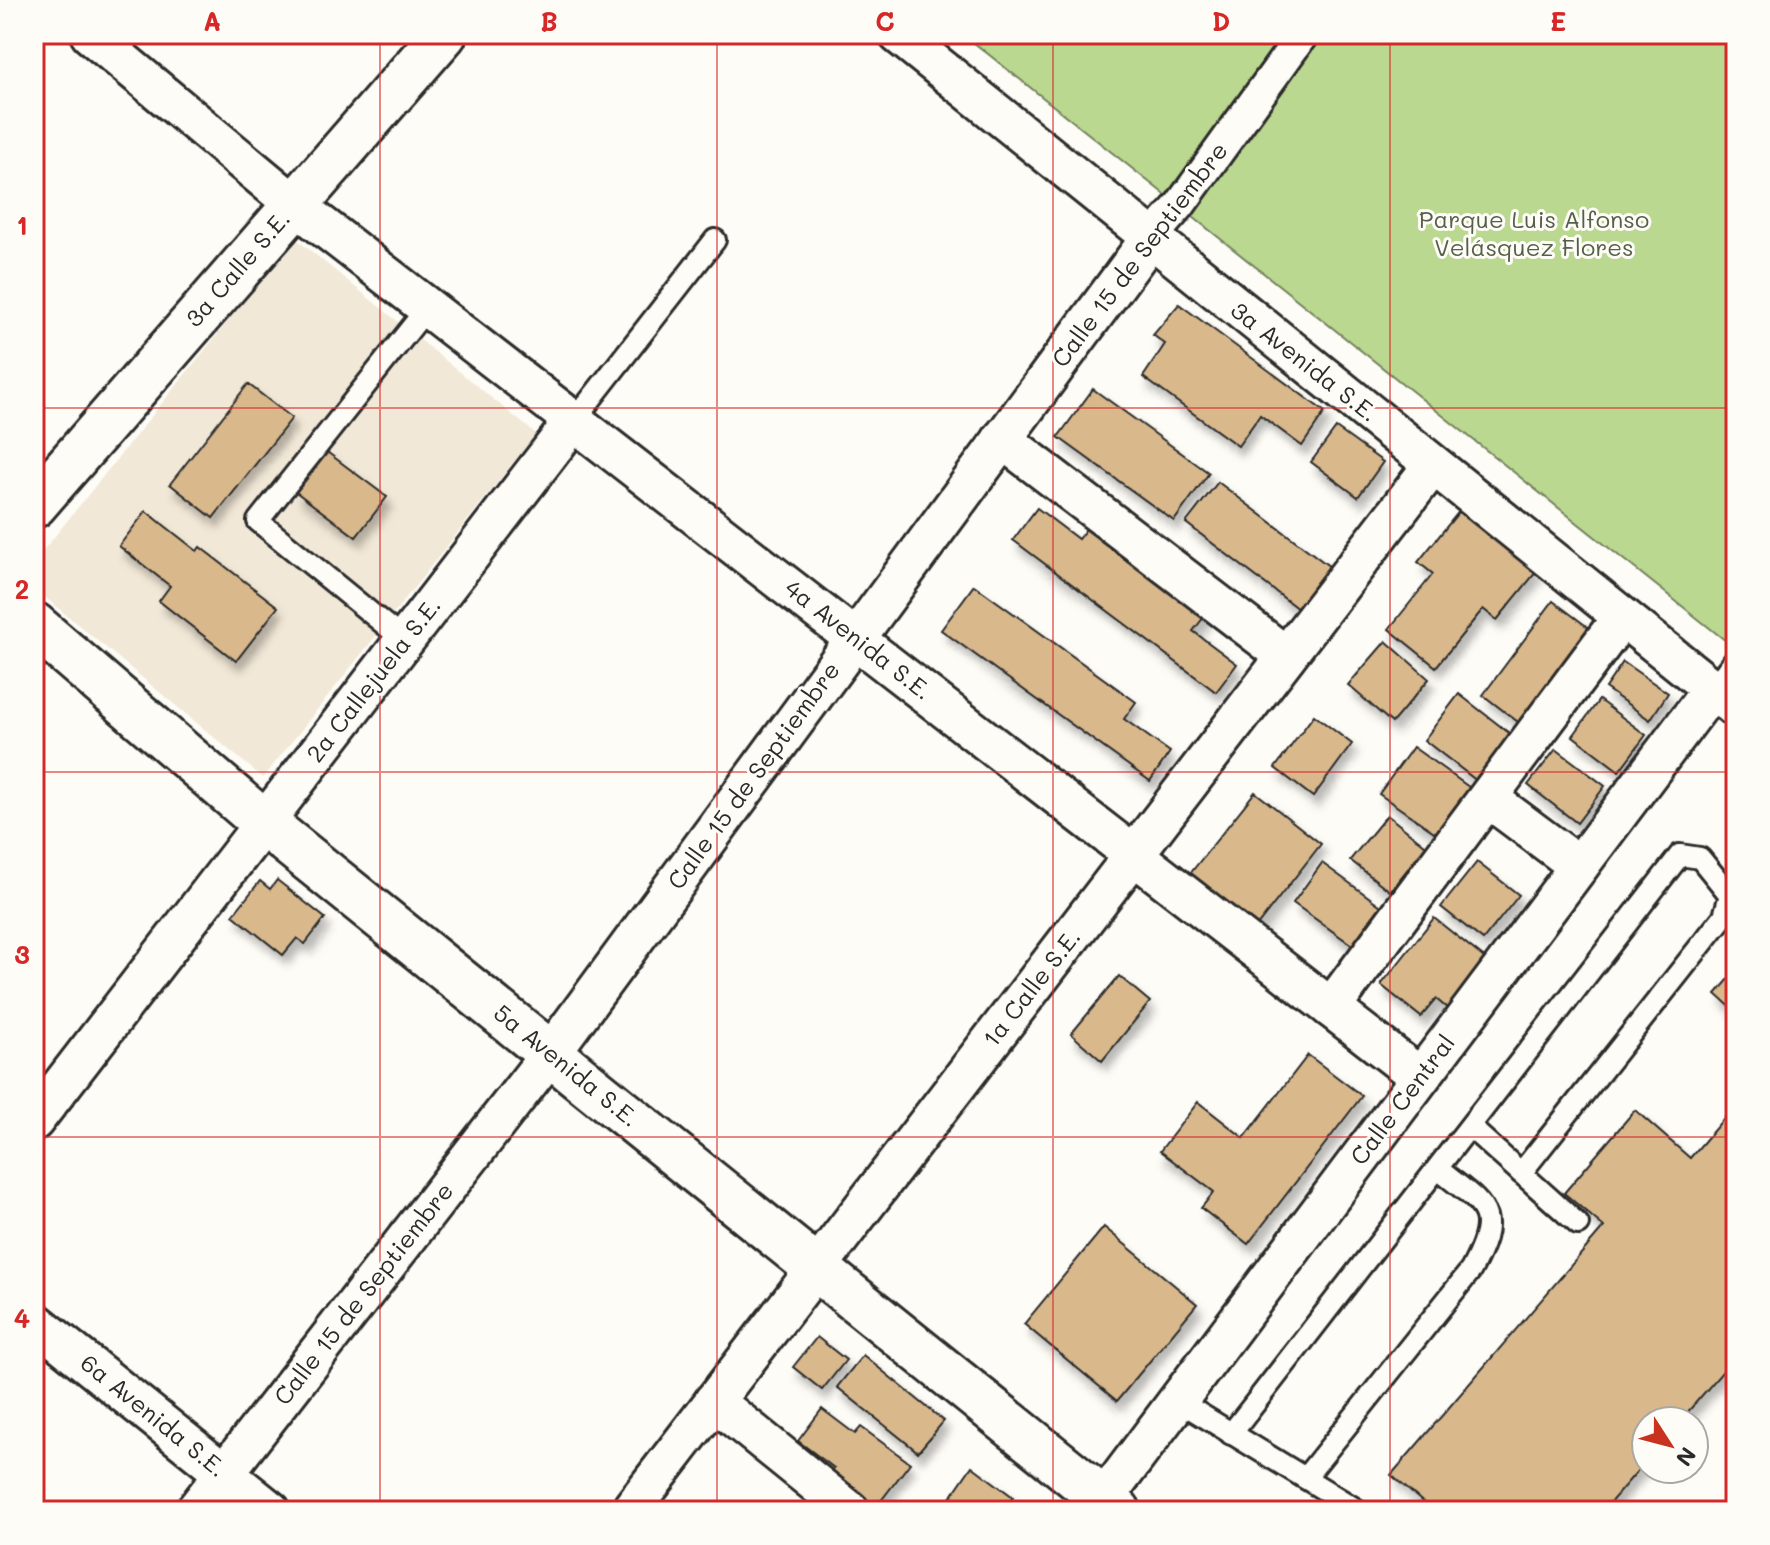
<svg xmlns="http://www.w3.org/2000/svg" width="1770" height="1545" viewBox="0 0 1770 1545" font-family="Mali,sans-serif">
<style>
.built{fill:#f2e8d7}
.green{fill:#bbd890;stroke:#73825e;stroke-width:2}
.building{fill:#d9b88c;stroke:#2b2b2b;stroke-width:2;filter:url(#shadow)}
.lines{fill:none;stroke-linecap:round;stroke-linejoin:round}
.service-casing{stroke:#2b2b2b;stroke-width:26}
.pedestrian-casing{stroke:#2b2b2b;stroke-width:36}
.minor-casing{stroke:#2b2b2b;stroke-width:44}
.tertiary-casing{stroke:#2b2b2b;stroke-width:50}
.service{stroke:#fdfcf7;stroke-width:20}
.pedestrian{stroke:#fdfcf7;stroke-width:30}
.minor{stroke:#fdfcf7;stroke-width:38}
.tertiary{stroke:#fdfcf7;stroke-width:44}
.grid{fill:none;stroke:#d62828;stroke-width:2;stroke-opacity:0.55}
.labels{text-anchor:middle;stroke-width:6;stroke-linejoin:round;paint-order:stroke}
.park-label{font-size:24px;fill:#565f49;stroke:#fdfcf7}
.street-label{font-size:24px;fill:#2b2b2b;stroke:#fdfcf7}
.neatline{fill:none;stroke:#d62828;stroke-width:3}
.grid-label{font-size:26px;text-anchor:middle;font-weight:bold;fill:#d62828}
</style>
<defs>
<filter id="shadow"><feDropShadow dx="5" dy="9" stdDeviation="4" flood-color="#0004"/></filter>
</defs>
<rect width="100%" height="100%" fill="#fdfcf7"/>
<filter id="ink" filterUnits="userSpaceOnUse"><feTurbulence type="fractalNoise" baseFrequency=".0125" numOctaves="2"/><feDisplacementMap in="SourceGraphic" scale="16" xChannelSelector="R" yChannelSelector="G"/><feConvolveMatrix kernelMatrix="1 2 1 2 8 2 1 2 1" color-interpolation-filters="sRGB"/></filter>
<g filter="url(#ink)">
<polygon class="built" points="295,238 536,434 263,778 34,588 34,562"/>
<polygon class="green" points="963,34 1736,34 1736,649"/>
<g class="building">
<polygon points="1179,304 1325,412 1302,446 1260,415 1238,446 1143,377 1165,344 1153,335"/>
<polygon points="248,384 292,418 213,518 170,484"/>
<polygon points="1093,389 1209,473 1174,521 1058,437"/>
<polygon points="1336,428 1383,462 1358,497 1311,462"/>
<polygon points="327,452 387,497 356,537 296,492"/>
<polygon points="1218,482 1334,570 1302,612 1186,523"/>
<polygon points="1037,508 1078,539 1090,524 1208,612 1193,631 1237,664 1216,692 1013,540"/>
<polygon points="1461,509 1537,571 1497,620 1483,609 1436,667 1389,629 1433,574 1418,562"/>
<polygon points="146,511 197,551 200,547 278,607 236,661 159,601 170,586 119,546"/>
<polygon points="974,585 1136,702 1124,719 1170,752 1150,781 941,630"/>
<polygon points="1553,601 1593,631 1522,725 1483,695"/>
<polygon points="1386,641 1429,679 1392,723 1348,685"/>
<polygon points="1623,662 1668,693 1650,720 1605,688"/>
<polygon points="1459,694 1513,736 1477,781 1424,740"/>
<polygon points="1599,700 1646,735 1619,771 1573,736"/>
<polygon points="1314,715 1352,744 1313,797 1275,768"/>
<polygon points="1413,747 1473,790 1440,836 1379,794"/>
<polygon points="1556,749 1605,786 1577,823 1528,785"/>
<polygon points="1255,792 1321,844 1256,927 1189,875"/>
<polygon points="1387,815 1426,846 1390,891 1350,860"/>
<polygon points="1477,862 1519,895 1483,940 1441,907"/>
<polygon points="1322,863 1381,906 1352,945 1293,903"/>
<polygon points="277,880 325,918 305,944 297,938 283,955 233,915 260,881 270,889"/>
<polygon points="1434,918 1493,965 1454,1014 1436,999 1421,1017 1381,985"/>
<polygon points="1736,971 1736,1012 1716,994"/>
<polygon points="1119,976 1150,1002 1102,1061 1071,1034"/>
<polygon points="1308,1055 1362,1096 1248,1244 1201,1208 1214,1192 1160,1151 1198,1102 1244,1138"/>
<polygon points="1736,1104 1736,1356 1680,1421 1646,1421 1646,1461 1603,1511 1433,1511 1391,1475 1604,1227 1564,1193 1635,1110 1690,1158"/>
<polygon points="1104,1227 1197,1304 1117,1401 1024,1324"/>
<polygon points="817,1337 846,1360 822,1390 793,1367"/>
<polygon points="863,1355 944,1421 918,1452 837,1387"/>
<polygon points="822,1409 855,1434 861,1427 910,1463 873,1511 827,1478 834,1468 798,1441"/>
<polygon points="972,1466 1013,1497 1002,1511 941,1511"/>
</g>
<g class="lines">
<defs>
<g id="service">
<polyline points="573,422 715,240"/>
<polyline points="405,641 258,521 427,308"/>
<polyline points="1712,689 1736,658"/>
<polyline points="1470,1127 1578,1224"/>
<polyline points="1177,1400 1359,1511"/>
<polyline points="1231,1434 1680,855 1700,858 1730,895 1724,916 1521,1173"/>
<path d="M 1305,1478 L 1471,1270 C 1503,1210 1485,1207 1438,1169"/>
</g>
<polyline id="pedestrian" points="1149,240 1180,205 1303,34"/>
<g id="minor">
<polyline points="90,34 294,204 1420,1077"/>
<polyline points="898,34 1736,708"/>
<polyline points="1002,439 1286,656"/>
<polyline points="1488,798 1579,866"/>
<polyline points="1331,1008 1622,617"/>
<polyline points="34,1121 573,422"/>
<polyline points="34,1321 271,1511"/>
<polyline points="714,1401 850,1511"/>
<polyline points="195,1511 550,1054 1149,240"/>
<polyline points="630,1511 1433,465"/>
<polyline points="1095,1511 1712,689"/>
</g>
<g id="tertiary">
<polyline points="34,505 444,34"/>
<polyline points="34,625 264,823 1118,1511"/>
</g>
</defs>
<use href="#service" class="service-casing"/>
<use href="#pedestrian" class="pedestrian-casing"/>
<use href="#minor" class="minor-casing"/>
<use href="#tertiary" class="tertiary-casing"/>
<use href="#service" class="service"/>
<use href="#pedestrian" class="pedestrian"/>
<use href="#minor" class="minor"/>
<use href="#tertiary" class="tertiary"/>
</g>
</g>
<path class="grid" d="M 380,34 L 380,1511M 717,34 L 717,1511M 1053,34 L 1053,1511M 1390,34 L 1390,1511M 34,408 L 1736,408M 34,772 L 1736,772M 34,1137 L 1736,1137"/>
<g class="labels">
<g class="park-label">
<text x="1534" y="228">Parque Luis Alfonso<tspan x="1534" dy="28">Velásquez Flores</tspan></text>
</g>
<g class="street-label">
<text transform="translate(1140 255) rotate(-53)" y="8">Calle 15 de Septiembre</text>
<text transform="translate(238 269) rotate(-49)" y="8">3a Calle S.E.</text>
<text transform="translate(1304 362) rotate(38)" y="8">3a Avenida S.E.</text>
<text transform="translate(858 640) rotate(38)" y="8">4a Avenida S.E.</text>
<text transform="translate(374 680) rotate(-52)" y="8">2a Callejuela S.E.</text>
<text transform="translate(754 776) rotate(-54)" y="8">Calle 15 de Septiembre</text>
<text transform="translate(1032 988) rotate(-52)" y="8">1a Calle S.E.</text>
<text transform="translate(566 1066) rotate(39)" y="8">5a Avenida S.E.</text>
<text transform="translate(1403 1100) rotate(-53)" y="8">Calle Central</text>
<text transform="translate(364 1294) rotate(-52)" y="8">Calle 15 de Septiembre</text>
<text transform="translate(153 1416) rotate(39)" y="8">6a Avenida S.E.</text>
</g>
</g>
<rect width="1770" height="1545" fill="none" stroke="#fdfcf7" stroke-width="88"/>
<g transform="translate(1670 1445) rotate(126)"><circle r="38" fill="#fdfcf7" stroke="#a9a8a5" stroke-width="2"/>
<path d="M0-6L14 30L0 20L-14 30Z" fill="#c8321e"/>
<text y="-12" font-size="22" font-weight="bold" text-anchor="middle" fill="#2b2b2b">N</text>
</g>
<rect x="44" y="44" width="1682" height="1457" class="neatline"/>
<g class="grid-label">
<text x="212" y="31">A</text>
<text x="549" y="31">B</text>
<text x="885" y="31">C</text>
<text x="1221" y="31">D</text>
<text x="1558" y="31">E</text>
<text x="22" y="235">1</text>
<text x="22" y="599">2</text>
<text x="22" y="964">3</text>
<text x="22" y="1328">4</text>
</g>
</svg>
